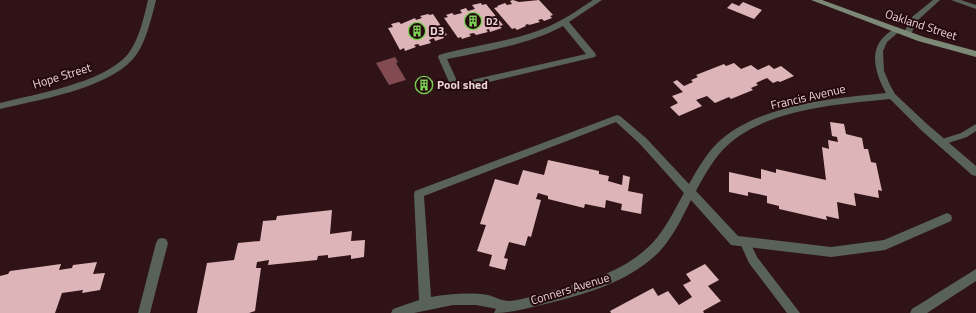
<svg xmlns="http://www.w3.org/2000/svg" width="976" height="313" viewBox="0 0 976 313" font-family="'Titillium Web',sans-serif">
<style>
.water{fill:#814b51}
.building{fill:#ddb5b8}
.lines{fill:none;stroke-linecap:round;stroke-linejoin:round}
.lane{fill:#596256;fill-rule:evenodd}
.street{fill:#596256;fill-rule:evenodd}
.secondary{fill:#7c8977;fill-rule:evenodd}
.labels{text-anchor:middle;stroke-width:4;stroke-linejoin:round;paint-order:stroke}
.far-poi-label{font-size:10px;font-weight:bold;fill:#e9d4d6;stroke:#25090e;text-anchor:start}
.street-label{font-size:12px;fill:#e9d4d6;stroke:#25090e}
.poi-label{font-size:12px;font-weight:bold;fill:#e9d4d6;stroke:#25090e;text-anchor:start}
</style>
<rect width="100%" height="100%" fill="#2f1317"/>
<polygon class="water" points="395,57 398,62 396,63 406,80 389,85 376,63"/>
<g class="building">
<polygon points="513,0 519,2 539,0 553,15 550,16 552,18 544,21 542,19 538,20 540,22 529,25 528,24 525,25 526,26 517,30 515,28 512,29 494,8 498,7 497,6 505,3 507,5 512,4 510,1"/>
<polygon points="743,2 762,10 754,19 727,8 732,3 739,6"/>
<polygon points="481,3 482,5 486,4 503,25 499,26 502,28 490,32 489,29 486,30 488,32 476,35 474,33 469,34 471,36 462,39 461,37 458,38 444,18 448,17 446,15 452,13 454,15 462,13 460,10 466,8 468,11 475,9 472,5"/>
<polygon points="428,14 430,15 433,14 447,35 443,36 444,38 435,41 434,38 429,40 431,43 420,46 418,44 414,45 416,47 405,51 404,48 400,50 388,28 393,27 391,24 399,22 401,24 415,18 416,20 422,18 420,16"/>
<polygon points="734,63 741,69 751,65 758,70 769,65 774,69 781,66 794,76 780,82 778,81 773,83 767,78 756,83 758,85 751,88 753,90 731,99 729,97 715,103 707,96 696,100 702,106 679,116 670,107 678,103 672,96 683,92 673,82 677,80 684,86 693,82 691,80 698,77 696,75 724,64 726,66"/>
<polygon points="426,78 433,81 423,93 416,90"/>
<polygon points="830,122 844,124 846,134 862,138 864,149 868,149 871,162 876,163 882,191 878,190 879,198 854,193 856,206 837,202 839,219 826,216 827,220 779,209 779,206 767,203 767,196 748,192 748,196 729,192 729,172 761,179 761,169 776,173 776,169 826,180 822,147 829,149 828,140 838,142 837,137 832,136"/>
<polygon points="548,160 599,171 599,174 609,176 608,181 622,185 623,175 630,177 628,191 643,194 641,214 621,210 622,204 606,200 605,208 585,204 584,208 548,199 548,196 538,193 536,199 541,200 531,237 528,236 525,246 509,242 504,258 508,259 505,270 489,266 492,255 477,251 486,225 480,224 495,179 518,185 523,170 544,175"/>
<polygon points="332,210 330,234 352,231 351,241 365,240 364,257 351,259 351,255 328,258 328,255 318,256 317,260 268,265 269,260 257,262 256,268 261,268 255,311 249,313 197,313 207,263 234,260 238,243 260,241 263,221 276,220 277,216"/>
<polygon points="97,262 93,274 105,273 100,290 82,293 83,290 62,293 55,313 0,313 0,276 8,274 10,271 61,264 59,270 72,268 73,265"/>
<polygon points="705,264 719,280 708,286 721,301 703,311 704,313 611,313 610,311 653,288 658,296 668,291 679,305 692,297 683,285 691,281 686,274"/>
</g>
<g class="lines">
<g class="lane">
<polygon points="933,0 940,0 918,20 910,36 904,36 903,34 912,17"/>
<polygon points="951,0 961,0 976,5 976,9"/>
<polygon points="976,124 976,131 967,137 942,145 938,142 939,140 961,133"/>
<polygon points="745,239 749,240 757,257 800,313 787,313 749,263 740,243 741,240"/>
</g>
<g class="street">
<path d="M 148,0 L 156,0 C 151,19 146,44 133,59 C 106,89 38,100 0,109 L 0,103 C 35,94 104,83 128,54 C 139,40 144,17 148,0 Z"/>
<path d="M 593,0 L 602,0 L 569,22 L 595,53 L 596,55 L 595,57 L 455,90 L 452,89 L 438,57 L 439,55 C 474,45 511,42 545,28 C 562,21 578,10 593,0 ZM 563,26 L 586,54 L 458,83 L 447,59 C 486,51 528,45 563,26 Z"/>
<path d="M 897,27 L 901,30 L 887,42 L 883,51 L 884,71 L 890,85 L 895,94 L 927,124 L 976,166 L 976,176 L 972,175 L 921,130 L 890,99 C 840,104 768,109 729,144 C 715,156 705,174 696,191 L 738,236 L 831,247 L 884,240 L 947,213 L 951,215 L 952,218 L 951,221 L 885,250 L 831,257 L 731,245 L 691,200 C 682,218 673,237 659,252 C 628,283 583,295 541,305 C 525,309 510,313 494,313 L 496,309 L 492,308 L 476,305 L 453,305 L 414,313 L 391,313 L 393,309 L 419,300 L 414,194 L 415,191 L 617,115 L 620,116 L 646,138 L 689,184 C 698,168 709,149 723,138 C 765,104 835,98 886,93 C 876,75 867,50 887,34 C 890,31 893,29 897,27 ZM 616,122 L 640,144 L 684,193 C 676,207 669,222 659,235 C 634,268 592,281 553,290 C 540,294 522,300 509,301 C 502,301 495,297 488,295 C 469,292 450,294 431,297 L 424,196 Z"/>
<polygon points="162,238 166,239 168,243 150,313 138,313 156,243 158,239"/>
<polygon points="976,269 976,281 927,313 910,313 912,309"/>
</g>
<polygon class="secondary" points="811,0 822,0 924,37 976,51 976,57 918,41"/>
</g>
<defs>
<symbol id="building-ring" viewBox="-11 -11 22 22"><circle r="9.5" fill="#25090e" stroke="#7bd155" stroke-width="1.5"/><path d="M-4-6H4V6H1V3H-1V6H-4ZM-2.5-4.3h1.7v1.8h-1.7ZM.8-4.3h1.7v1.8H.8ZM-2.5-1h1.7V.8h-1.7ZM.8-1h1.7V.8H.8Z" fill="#7bd155"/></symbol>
</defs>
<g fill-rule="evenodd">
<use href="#building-ring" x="463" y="11" width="20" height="20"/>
<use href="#building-ring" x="407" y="21" width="20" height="20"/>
<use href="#building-ring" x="414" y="75" width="20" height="20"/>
</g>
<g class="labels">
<g class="far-poi-label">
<text x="486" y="25">D2</text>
</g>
<g class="street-label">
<text transform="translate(921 25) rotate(18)" y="4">Oakland Street</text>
<text transform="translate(62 76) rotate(-17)" y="4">Hope Street</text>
<text transform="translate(808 97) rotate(-13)" y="4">Francis Avenue</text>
<text transform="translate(570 289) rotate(-17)" y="4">Conners Avenue</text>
</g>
<g class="poi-label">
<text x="430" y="35">D3</text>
<text x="437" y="89">Pool shed</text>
</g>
</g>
</svg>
